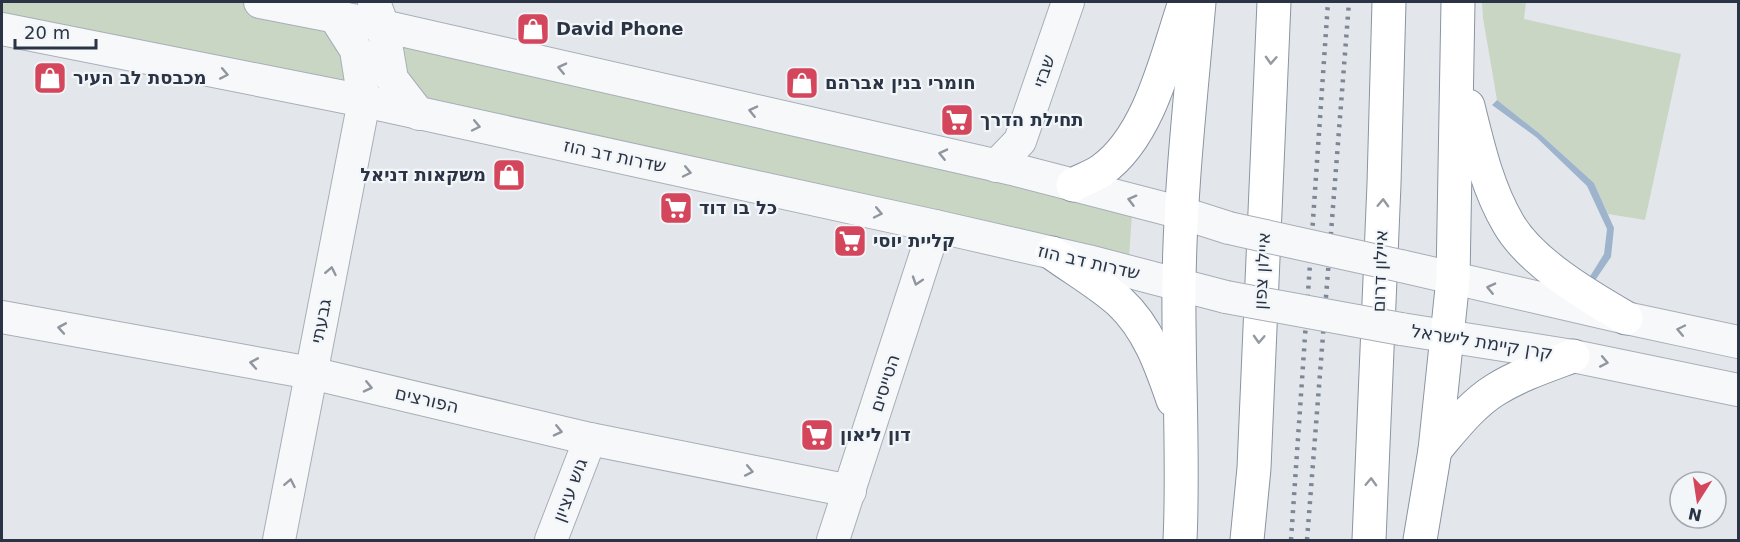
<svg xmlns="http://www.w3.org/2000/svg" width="1740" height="542" viewBox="0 0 1740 542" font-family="'DejaVu Sans',Heebo,sans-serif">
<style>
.green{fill:#c9d6c4}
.water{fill:#9eb4cc}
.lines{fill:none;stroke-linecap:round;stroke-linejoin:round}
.minor-casing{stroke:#a8aeb7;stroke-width:34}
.highway-casing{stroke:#8a94a3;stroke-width:35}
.minor{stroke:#f7f8fa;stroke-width:32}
.highway{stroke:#fff;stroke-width:33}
.rail{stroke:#7c8696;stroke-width:4.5;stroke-dasharray:3 6;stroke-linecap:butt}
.minor-bridge-casing{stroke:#a8aeb7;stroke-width:34;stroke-linecap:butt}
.minor-bridge{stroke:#f7f8fa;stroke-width:32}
.oneway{stroke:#949aa2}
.oneway2{stroke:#9096a0}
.labels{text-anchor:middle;stroke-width:4.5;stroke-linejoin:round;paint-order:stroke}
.poi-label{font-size:18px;font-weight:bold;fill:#2a3445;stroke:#f3f6f9;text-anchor:start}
.street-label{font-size:18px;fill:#2a3445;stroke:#f3f6f9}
</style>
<rect width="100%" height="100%" fill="#e3e7ec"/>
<g class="green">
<polygon points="2,2 260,2 335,17 364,101 2,29"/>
<polygon points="1482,2 1526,2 1524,19 1681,54 1645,220 1608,214 1594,183 1540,134 1497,100 1483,18"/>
<polygon points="383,26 1133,200 1128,271 419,114"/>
</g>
<polygon class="water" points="1497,100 1540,134 1594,183 1614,228 1611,257 1594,282 1589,278 1604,254 1607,229 1587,186 1536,137 1492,105"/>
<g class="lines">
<defs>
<g id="minor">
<polyline points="260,2 383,26 1016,170 1182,213 1229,228"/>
<polyline points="374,2 383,26 392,79 419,114"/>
<polyline points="2,29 364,101 935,226 1088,261 1226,297"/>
<polyline points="996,166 1020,141 1068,2"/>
<polyline points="1401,266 1626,318 1738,342"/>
<polyline points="2,317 311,373 590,439 850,491"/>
<polyline points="1401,329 1573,356 1738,390"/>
<polyline points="279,540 364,101 356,50 335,17"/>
<polyline points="551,540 590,439"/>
<polyline points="833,540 935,226"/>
</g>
<g id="highway">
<path d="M 1468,106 C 1478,146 1487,187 1508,223 C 1530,262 1588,296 1626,318"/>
<path d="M 1073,185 C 1082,180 1094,176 1102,170 C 1150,136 1167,55 1185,2"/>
<path d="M 1052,253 C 1074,269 1100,284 1120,302 C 1148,328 1161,365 1173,400"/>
<path d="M 1435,450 C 1453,429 1471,405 1495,390 C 1519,375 1546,366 1573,356"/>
<path d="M 1180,540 C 1184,455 1178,370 1179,284 C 1180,190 1191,95 1199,2"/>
<polyline points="1247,540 1254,468 1274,2"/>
<polyline points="1369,540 1384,184 1389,2"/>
<polyline points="1420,540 1435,450 1453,279 1458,2"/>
</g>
</defs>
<use href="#minor" class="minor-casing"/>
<use href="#highway" class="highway-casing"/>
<use href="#minor" class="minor"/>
<use href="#highway" class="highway"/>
<g class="rail">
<polyline points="1291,540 1328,2"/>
<polyline points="1307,540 1349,2"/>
</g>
<defs>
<g id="minor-bridge">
<polyline points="1229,228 1401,266"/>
<polyline points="1226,297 1401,329"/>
</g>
</defs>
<use href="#minor-bridge" class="minor-bridge-casing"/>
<use href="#minor-bridge" class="minor-bridge"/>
</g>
<defs><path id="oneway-chevron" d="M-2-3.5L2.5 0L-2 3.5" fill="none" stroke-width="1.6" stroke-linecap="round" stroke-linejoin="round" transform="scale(1.5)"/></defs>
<g class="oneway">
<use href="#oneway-chevron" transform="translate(1271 60) rotate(93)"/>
<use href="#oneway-chevron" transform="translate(1383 203) rotate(-88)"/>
<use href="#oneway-chevron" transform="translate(1259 339) rotate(93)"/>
<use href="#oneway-chevron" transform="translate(1371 482) rotate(-88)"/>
</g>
<g class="oneway2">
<use href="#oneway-chevron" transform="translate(562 68) rotate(-167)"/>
<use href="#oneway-chevron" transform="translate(224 74) rotate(11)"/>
<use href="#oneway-chevron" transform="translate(753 111) rotate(-167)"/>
<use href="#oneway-chevron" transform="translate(476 126) rotate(12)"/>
<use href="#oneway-chevron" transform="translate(943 154) rotate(-167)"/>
<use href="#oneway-chevron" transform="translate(687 172) rotate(12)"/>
<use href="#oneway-chevron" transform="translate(1132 200) rotate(-165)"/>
<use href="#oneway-chevron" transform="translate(878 213) rotate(12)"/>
<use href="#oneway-chevron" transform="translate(331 271) rotate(-79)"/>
<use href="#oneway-chevron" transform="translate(917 281) rotate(108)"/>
<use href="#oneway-chevron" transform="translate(1491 288) rotate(-167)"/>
<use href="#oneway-chevron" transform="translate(62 328) rotate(-170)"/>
<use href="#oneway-chevron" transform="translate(1681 330) rotate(-168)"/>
<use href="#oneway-chevron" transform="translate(1604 362) rotate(11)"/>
<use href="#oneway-chevron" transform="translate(254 363) rotate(-170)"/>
<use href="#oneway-chevron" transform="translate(368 387) rotate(13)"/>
<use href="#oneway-chevron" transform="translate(558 431) rotate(13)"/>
<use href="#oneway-chevron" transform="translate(749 471) rotate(11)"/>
<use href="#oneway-chevron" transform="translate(290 483) rotate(-79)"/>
</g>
<defs>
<symbol id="shop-square" viewBox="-11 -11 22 22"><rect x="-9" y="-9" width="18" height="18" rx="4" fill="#d3465b" stroke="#f3f6f9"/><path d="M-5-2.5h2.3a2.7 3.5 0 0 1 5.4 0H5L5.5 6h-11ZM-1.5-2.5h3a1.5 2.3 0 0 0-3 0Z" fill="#fff"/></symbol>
<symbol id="supermarket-square" viewBox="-11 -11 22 22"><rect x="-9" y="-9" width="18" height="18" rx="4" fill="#d3465b" stroke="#f3f6f9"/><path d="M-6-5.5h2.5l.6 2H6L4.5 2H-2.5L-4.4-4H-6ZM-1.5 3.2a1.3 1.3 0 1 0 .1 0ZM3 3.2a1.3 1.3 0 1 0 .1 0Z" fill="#fff"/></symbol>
</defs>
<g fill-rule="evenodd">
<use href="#shop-square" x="514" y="10" width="38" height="38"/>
<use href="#shop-square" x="31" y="59" width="38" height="38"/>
<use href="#shop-square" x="783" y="64" width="38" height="38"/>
<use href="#supermarket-square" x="938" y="101" width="38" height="38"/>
<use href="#shop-square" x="490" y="156" width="38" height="38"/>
<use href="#supermarket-square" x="657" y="189" width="38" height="38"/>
<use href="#supermarket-square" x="831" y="222" width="38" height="38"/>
<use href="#supermarket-square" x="798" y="416" width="38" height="38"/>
</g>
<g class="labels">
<g class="poi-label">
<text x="556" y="35">David Phone</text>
<text x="73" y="84">מכבסת לב העיר</text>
<text x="825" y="89">חומרי בנין אברהם</text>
<text x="980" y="126">תחילת הדרך</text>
<text x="486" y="181" text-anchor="end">משקאות דניאל</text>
<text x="699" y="214">כל בו דוד</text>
<text x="873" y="247">קליית יוסי</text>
<text x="840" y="441">דון ליאון</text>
</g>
<g class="street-label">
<text transform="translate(1044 71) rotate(-71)" y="6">שבזי</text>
<text transform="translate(615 156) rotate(12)" y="6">שדרות דב הוז</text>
<text transform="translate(1089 262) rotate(13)" y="6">שדרות דב הוז</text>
<text transform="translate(1262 271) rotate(-87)" y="6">איילון צפון</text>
<text transform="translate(1380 271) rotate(-88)" y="6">איילון דרום</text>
<text transform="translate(321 321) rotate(-79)" y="6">גבעתי</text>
<text transform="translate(1482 342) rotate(9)" y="6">קרן קיימת לישראל</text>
<text transform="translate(885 383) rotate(-72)" y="6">הטייסים</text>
<text transform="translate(427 400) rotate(13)" y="6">הפורצים</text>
<text transform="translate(570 490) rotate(-69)" y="6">גוש עציון</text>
</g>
</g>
<rect width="1740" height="542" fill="none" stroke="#2a3445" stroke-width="6"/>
<g transform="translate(1698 500) rotate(192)"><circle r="28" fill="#f3f6f9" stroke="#a3a8b1" stroke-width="1.5"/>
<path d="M0-4.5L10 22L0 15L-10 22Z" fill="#d3465b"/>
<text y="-9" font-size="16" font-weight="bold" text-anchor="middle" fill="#2a3445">N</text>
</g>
<path d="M15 39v9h81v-9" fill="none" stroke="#2a3445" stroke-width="3"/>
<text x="24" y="39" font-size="18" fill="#2a3445" stroke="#f3f6f9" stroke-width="4.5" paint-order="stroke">20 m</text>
</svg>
